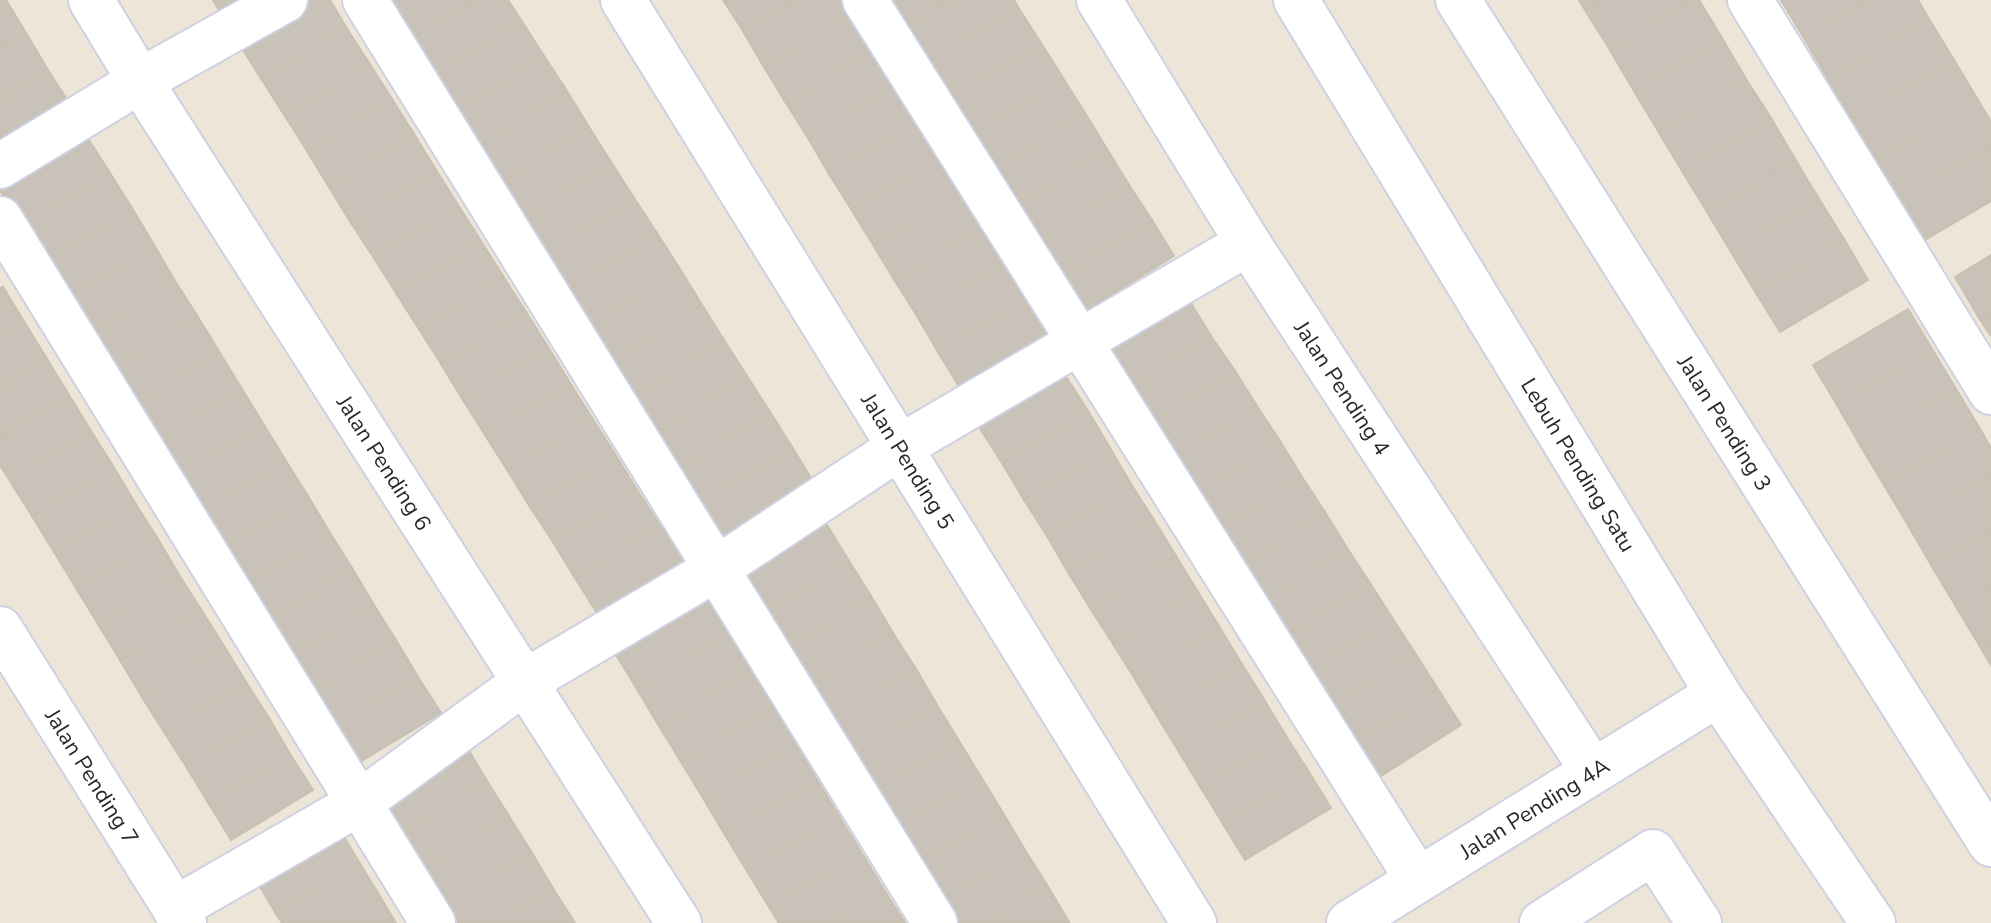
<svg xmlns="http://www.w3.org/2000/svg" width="1991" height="923" viewBox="0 0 1991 923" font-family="'Nunito Sans',sans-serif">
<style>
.building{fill:#c8c2b8;stroke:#c8c1b2;stroke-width:2}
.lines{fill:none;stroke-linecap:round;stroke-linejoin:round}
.minor-casing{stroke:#ced1e4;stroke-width:48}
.minor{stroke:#fff;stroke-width:44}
.labels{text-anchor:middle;stroke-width:7;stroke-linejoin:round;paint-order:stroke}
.street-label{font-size:22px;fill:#292929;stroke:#fff}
</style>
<rect width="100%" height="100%" fill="#ede5d8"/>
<g class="building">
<polygon points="0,0 6,0 26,33 0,48"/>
<polygon points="213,0 235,0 219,10"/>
<polygon points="312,0 330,0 346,27 262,80 240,45"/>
<polygon points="394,0 474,0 409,41 387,5"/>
<polygon points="474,0 508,0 521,20 432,77 409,41"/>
<polygon points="723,0 795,0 743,31"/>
<polygon points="795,0 841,0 850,15 764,67 743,31"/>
<polygon points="894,0 950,0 909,25"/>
<polygon points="950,0 1014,0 1018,7 932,61 909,25"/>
<polygon points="1579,0 1602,0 1585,10"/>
<polygon points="1602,0 1693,0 1610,50 1585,10"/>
<polygon points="1693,0 1699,0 1722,38 1634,91 1610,50"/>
<polygon points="1781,0 1870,0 1804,38"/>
<polygon points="1870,0 1918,0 1929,19 1828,79 1804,38"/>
<polygon points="1018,7 1041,43 954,96 932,61"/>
<polygon points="850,15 872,50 786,103 764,67"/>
<polygon points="1929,19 1954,60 1852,119 1828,79"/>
<polygon points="521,20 544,56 455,112 432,77"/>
<polygon points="346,27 369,63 285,116 262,80"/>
<polygon points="26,33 48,70 0,99 0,48"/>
<polygon points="1722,38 1746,79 1658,131 1634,91"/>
<polygon points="1041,43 1063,78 977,132 954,96"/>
<polygon points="872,50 894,86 808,138 786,103"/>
<polygon points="544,56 567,91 477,147 455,112"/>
<polygon points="1954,60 1978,100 1876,160 1852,119"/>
<polygon points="369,63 392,99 307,151 285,116"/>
<polygon points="48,70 71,106 0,149 0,99"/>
<polygon points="1063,78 1085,113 999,167 977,132"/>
<polygon points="1746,79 1771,118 1682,171 1658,131"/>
<polygon points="894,86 916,122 829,174 808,138"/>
<polygon points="567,91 589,127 499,183 477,147"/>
<polygon points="392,99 414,134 329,187 307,151"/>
<polygon points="1978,100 1991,122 1991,146 1900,200 1876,160"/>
<polygon points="1085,113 1107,149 1020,202 999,167"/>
<polygon points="1771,118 1795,159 1707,212 1682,171"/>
<polygon points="916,122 938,157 851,209 829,174"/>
<polygon points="589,127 611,162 522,219 499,183"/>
<polygon points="414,134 436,170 351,223 329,187"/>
<polygon points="87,137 110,173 22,226 0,190"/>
<polygon points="1991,146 1991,201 1925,240 1900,200"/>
<polygon points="1107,149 1129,185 1043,238 1020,202"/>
<polygon points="938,157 959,193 873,245 851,209"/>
<polygon points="1795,159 1819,199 1731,252 1707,212"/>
<polygon points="611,162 634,198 545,255 522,219"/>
<polygon points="436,170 458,205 374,258 351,223"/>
<polygon points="110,173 132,208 44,262 22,226"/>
<polygon points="1129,185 1152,220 1065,274 1043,238"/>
<polygon points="959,193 981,228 895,281 873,245"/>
<polygon points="634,198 657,233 568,290 545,255"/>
<polygon points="1819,199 1844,239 1756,293 1731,252"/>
<polygon points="458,205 481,241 396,293 374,258"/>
<polygon points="132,208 154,245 66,298 44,262"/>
<polygon points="1152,220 1174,256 1088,309 1065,274"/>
<polygon points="981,228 1003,264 917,316 895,281"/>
<polygon points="657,233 680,269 590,325 568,290"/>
<polygon points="1844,239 1868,280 1780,332 1756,293"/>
<polygon points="481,241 503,276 419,329 396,293"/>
<polygon points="154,245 175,281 88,334 66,298"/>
<polygon points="1991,255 1991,310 1979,318 1955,277"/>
<polygon points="1003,264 1024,300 938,352 917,316"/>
<polygon points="680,269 702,305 612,361 590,325"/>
<polygon points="503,276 526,312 441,364 419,329"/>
<polygon points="175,281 198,317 110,370 88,334"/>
<polygon points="3,287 25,323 0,338 0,288"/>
<polygon points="1024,300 1046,335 960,388 938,352"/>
<polygon points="1189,300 1211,336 1124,391 1101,356"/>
<polygon points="702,305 724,340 635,396 612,361"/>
<polygon points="1908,309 1932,349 1837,405 1813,365"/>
<polygon points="1991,310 1991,336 1979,318"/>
<polygon points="526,312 548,347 463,400 441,364"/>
<polygon points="198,317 220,353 132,406 110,370"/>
<polygon points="25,323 47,359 0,388 0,338"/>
<polygon points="1211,336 1235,371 1146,427 1124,391"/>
<polygon points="724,340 747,376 658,432 635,396"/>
<polygon points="548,347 570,383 485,435 463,400"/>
<polygon points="1932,349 1956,389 1860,445 1837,405"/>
<polygon points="220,353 242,389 154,441 132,406"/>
<polygon points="47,359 69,395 0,438 0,388"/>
<polygon points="1235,371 1257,406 1169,462 1146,427"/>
<polygon points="1065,375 1088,411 1002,463 979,427"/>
<polygon points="747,376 770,412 680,468 658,432"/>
<polygon points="570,383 592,418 508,471 485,435"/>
<polygon points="242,389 264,425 176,478 154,441"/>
<polygon points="1956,389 1980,429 1884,485 1860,445"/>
<polygon points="69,395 91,431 10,481 0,465 0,438"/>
<polygon points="1257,406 1280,441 1191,498 1169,462"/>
<polygon points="1088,411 1110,448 1024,500 1002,463"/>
<polygon points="770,412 792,447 702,503 680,468"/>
<polygon points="592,418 615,454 530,507 508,471"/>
<polygon points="264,425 286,461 199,514 176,478"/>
<polygon points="1980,429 1991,448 1991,476 1908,525 1884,485"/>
<polygon points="91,431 113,466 32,516 10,481"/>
<polygon points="1280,441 1302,477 1214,532 1191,498"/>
<polygon points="792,447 814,483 725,539 702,503"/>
<polygon points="1110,448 1131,484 1047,536 1024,500"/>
<polygon points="615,454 637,490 553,542 530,507"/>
<polygon points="286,461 308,496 220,550 199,514"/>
<polygon points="113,466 135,503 54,552 32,516"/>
<polygon points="1991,476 1991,530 1931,565 1908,525"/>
<polygon points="1302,477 1325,512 1236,568 1214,532"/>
<polygon points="1131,484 1154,520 1068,572 1047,536"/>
<polygon points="637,490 660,525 575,578 553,542"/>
<polygon points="308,496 330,533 243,586 220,550"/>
<polygon points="135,503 158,539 76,588 54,552"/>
<polygon points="1325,512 1347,548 1260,603 1236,568"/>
<polygon points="1154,520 1176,556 1090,608 1068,572"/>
<polygon points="660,525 682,560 597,613 575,578"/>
<polygon points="827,525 849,561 765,611 743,576"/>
<polygon points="1991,530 1991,584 1955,605 1931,565"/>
<polygon points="330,533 352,568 265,622 243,586"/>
<polygon points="158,539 179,575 98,624 76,588"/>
<polygon points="1347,548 1370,583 1282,639 1260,603"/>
<polygon points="1176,556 1198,592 1113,644 1090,608"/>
<polygon points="849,561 871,596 787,648 765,611"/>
<polygon points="352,568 374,605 287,658 265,622"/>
<polygon points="179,575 202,611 120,660 98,624"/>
<polygon points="1370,583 1393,619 1305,674 1282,639"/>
<polygon points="1991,584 1991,638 1979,645 1955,605"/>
<polygon points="1198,592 1220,628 1135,679 1113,644"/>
<polygon points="871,596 893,633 809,684 787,648"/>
<polygon points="706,598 728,634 637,689 615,653"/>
<polygon points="374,605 396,640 309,694 287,658"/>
<polygon points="202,611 224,646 142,697 120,660"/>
<polygon points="1393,619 1415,653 1327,710 1305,674"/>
<polygon points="1220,628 1242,664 1157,716 1135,679"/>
<polygon points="893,633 916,669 831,719 809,684"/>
<polygon points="728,634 751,670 659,726 637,689"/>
<polygon points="1991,638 1991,665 1979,645"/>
<polygon points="396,640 418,677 331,729 309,694"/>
<polygon points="224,646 246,682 164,732 142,697"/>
<polygon points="1415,653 1438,689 1350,745 1327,710"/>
<polygon points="1242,664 1265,701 1179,752 1157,716"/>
<polygon points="916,669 937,705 853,756 831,719"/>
<polygon points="751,670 773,706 681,762 659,726"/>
<polygon points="418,677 441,713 353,766 331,729"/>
<polygon points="246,682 269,718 187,768 164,732"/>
<polygon points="1438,689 1461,725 1373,781 1350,745"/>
<polygon points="1265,701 1286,736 1201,788 1179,752"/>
<polygon points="937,705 959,741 874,792 853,756"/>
<polygon points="773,706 795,743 703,798 681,762"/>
<polygon points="269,718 290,754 209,804 187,768"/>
<polygon points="1286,736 1309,772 1223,824 1201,788"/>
<polygon points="959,741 981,777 897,828 874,792"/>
<polygon points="795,743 817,780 725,835 703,798"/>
<polygon points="465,744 487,781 398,834 376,798"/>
<polygon points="290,754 313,790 231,840 209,804"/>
<polygon points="1309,772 1331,808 1245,860 1223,824"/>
<polygon points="981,777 1003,813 919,864 897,828"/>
<polygon points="817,780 839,816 747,871 725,835"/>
<polygon points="487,781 509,816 420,871 398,834"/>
<polygon points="1003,813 1025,850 940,900 919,864"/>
<polygon points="509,816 532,853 442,907 420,871"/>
<polygon points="839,816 861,852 769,907 747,871"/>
<polygon points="337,825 359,862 275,912 253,875"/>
<polygon points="1025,850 1047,885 985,923 955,923 940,900"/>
<polygon points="861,852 883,888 825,923 779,923 769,907"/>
<polygon points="532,853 554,890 498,923 452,923 442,907"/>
<polygon points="359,862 381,898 339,923 282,923 275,912"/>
<polygon points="1047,885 1069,922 985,923"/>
<polygon points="883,888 905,923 825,923"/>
<polygon points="554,890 575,923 498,923"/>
<polygon points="381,898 396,923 339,923"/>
</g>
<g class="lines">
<defs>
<g id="minor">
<path id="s1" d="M 91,0 L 140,81 L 679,923"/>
<polyline points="365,0 935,923"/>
<path id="s2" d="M 623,0 L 1194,923"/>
<polyline points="865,0 1418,880"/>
<path id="s3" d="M 1099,0 L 1248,243 L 1593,771"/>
<path id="s4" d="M 1296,0 L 1718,694 L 1873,923"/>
<path id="s5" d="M 1458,0 L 1991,844"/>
<polyline points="1750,0 1991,392"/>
<polyline points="0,166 140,81 285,0"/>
<polyline points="0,219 433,923"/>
<path id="s6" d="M 0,629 L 184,923"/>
<polyline points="175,909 359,803 526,681 716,569 900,447 1248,243"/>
<path id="s7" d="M 1349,923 L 1718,694"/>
<polyline points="1542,923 1653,852 1699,923"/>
</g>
</defs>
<use href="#minor" class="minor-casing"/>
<use href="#minor" class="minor"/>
</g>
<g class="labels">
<g class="street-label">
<text dy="8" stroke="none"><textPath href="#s3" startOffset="458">Jalan Pending 4</textPath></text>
<text dy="8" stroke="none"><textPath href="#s5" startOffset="500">Jalan Pending 3</textPath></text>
<text dy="8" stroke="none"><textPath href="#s2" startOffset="542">Jalan Pending 5</textPath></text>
<text dy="8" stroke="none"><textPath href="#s1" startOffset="548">Jalan Pending 6</textPath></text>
<text dy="8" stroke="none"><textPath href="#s4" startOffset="544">Lebuh Pending Satu</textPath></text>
<text dy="8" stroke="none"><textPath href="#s6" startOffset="174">Jalan Pending 7</textPath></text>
<text dy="8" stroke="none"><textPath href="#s7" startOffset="218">Jalan Pending 4A</textPath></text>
</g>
</g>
</svg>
